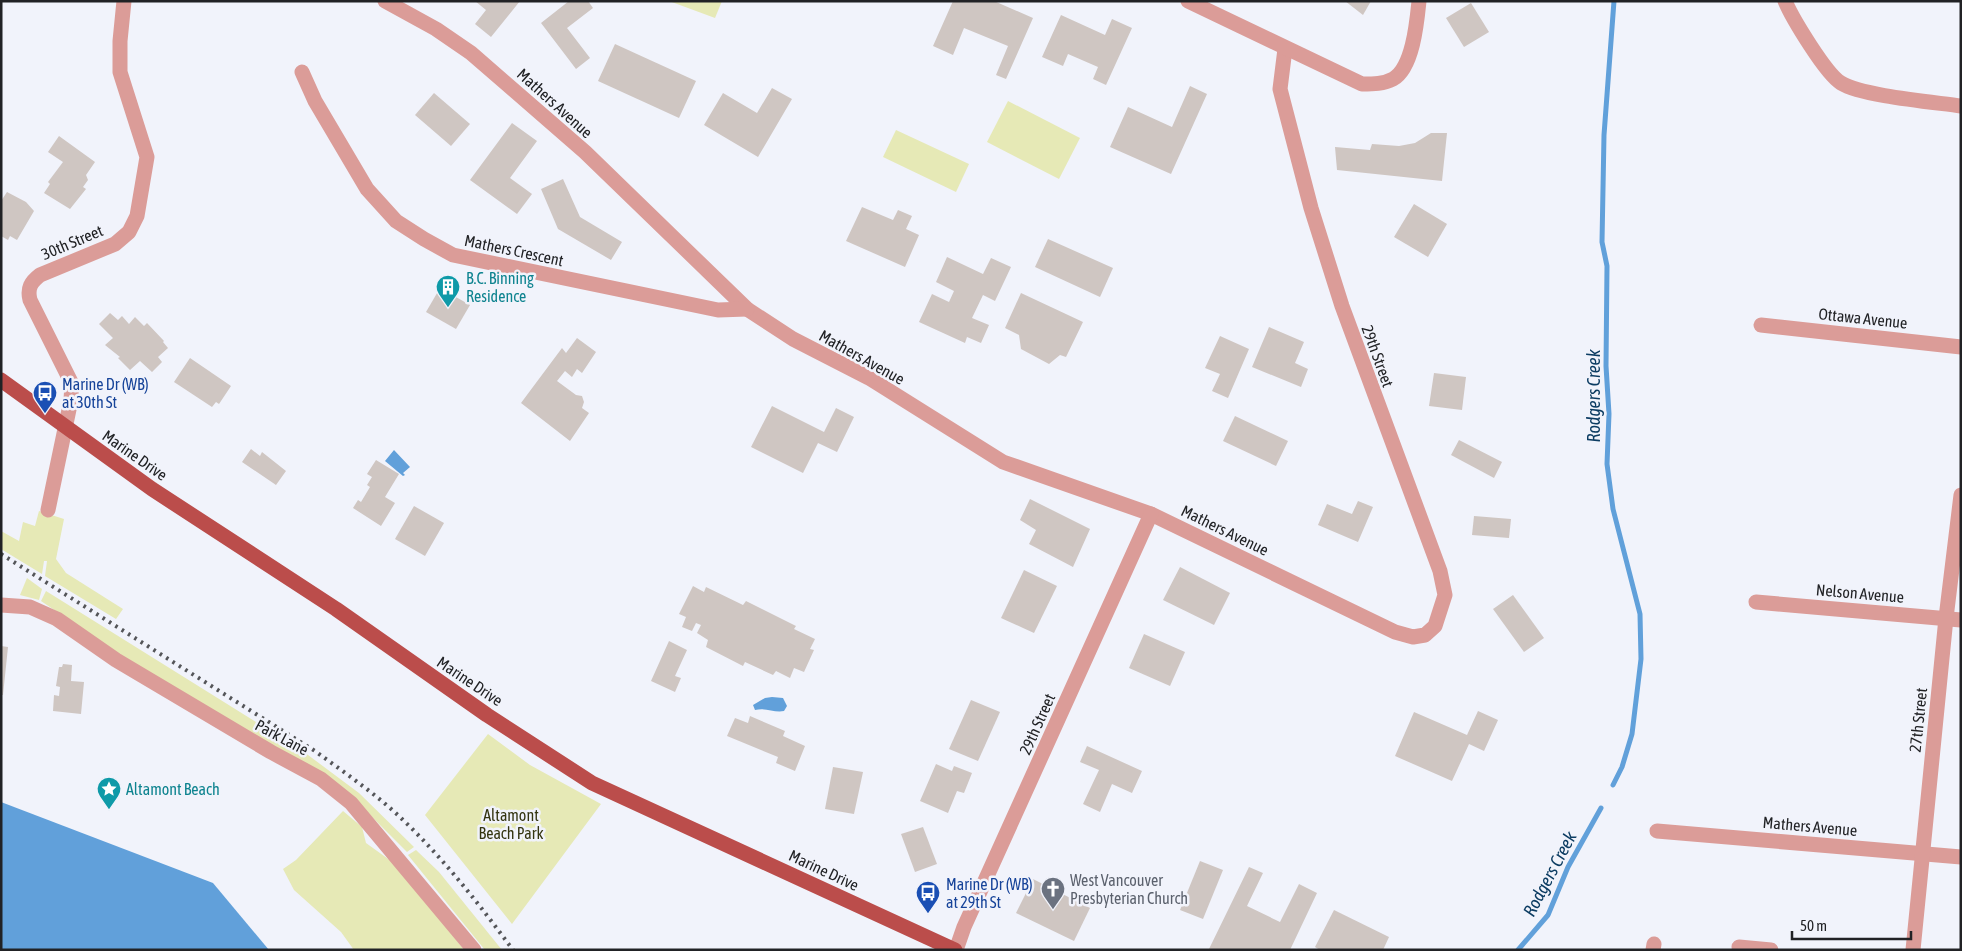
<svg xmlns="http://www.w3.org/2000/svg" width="1962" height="951" viewBox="0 0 1962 951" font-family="'Asap Condensed',sans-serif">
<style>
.green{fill:#e6e9b6}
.water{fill:#61a0da}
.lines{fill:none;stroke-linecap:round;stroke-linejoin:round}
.stream{stroke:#61a0da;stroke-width:5}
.building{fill:#cfc6c2}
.minor{stroke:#db9c98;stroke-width:15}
.major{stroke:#bb4d4b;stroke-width:15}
.rail{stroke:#545559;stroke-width:4;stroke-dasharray:2.5 5;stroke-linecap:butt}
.labels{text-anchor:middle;stroke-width:5;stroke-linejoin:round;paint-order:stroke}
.street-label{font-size:16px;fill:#212225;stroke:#f1f3fb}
.culture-label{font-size:16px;fill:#0d838f;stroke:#f1f3fb;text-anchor:start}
.transit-label{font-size:16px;fill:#164399;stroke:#f1f3fb;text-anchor:start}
.park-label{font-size:16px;fill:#343510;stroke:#f1f3fb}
.worship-label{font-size:16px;fill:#5b616d;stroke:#f1f3fb;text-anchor:start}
.water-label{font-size:18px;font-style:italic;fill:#0c3c62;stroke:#f1f3fb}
</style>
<rect width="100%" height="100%" fill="#f1f3fb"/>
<g class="green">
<polygon points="669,1 722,1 715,18"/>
<polygon points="1008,101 1080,138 1059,179 987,142"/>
<polygon points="896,130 969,164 956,192 883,157"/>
<polygon points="39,511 64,519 56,559 66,573 123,609 116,619 45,576 47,561 44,561 42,574 1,549 1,531 19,541 23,522 35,526"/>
<polygon points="27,578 42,589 39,600 20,595"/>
<polygon points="46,591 304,752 359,793 414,847 407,852 355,800 321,772 234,724 134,664 41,601"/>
<polygon points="488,734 530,765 601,804 512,924 425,815"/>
<polygon points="343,811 362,827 366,843 391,861 426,900 464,950 354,950 341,932 294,890 283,869 296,860"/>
<polygon points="416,850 439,872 502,950 485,950 408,855"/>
</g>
<g class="water">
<polygon points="394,450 410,467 403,473 405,475 403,476 385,461"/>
<path d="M 772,697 L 783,698 L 787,706 L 784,711 C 774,713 766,707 755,710 L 753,705 L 765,698 Z"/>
<polygon points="1,802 213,883 269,950 1,950"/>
</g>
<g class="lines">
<g class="stream">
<polyline points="1613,785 1622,767 1632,734 1641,659 1640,614 1613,509 1607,464 1609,414 1606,366 1607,266 1602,242 1604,135 1614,1"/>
<polyline points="1518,950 1548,915 1568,867 1601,808"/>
</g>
</g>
<g class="building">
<polygon points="475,1 520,1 491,37 475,24 486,10"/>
<polygon points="569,1 588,1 593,8 567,28 590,58 576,69 541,23"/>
<polygon points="953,1 994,1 1033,18 1006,79 996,75 1008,46 964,28 953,55 933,46"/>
<polygon points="1345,1 1371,1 1363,15"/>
<polygon points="1471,3 1489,32 1464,47 1446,18"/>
<polygon points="1061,15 1105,35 1112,19 1132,28 1106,85 1093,79 1098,67 1068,54 1063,66 1042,57"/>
<polygon points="615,44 696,81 679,118 598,81"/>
<polygon points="1190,86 1207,94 1171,174 1110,147 1128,107 1172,127"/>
<polygon points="772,88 792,99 758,157 704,125 723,93 757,113"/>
<polygon points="434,93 470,124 451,146 415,115"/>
<polygon points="512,123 537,141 510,178 532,194 517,214 470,180"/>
<polygon points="1431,133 1447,133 1442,181 1337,170 1335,147 1370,150 1372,144 1399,146 1415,143"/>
<polygon points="59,136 95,162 86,175 88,180 83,187 86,189 70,209 44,193 50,184 48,182 63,162 48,152"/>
<polygon points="563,179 580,217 622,242 611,260 558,229 541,189"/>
<polygon points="7,192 26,202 34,211 17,240 10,236 8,240 1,236 1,201"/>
<polygon points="1414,204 1447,224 1428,257 1394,237"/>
<polygon points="862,207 893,220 898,210 912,216 906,229 919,235 905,267 846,241"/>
<polygon points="1048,239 1113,268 1100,297 1035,267"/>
<polygon points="947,257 983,274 991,258 1011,267 995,301 983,295 972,318 989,325 981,343 967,337 965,343 919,322 932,294 949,302 954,291 936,282"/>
<polygon points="440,288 470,305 456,329 426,312"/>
<polygon points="1021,293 1083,322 1066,357 1060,355 1049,364 1021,349 1019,335 1005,328"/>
<polygon points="110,313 118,320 122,316 129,324 135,317 144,326 147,323 164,341 163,342 168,348 158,357 162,362 152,372 140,361 130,370 118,358 120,357 105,345 113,338 99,324"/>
<polygon points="1269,327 1304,342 1295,363 1308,369 1301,387 1252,367"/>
<polygon points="1220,336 1249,349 1228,398 1212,391 1220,374 1205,368"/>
<polygon points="577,338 596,352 582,373 577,369 572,377 565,371 557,381 576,395 582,396 584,402 582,408 589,413 570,441 521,403 562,348 566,353"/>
<polygon points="190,358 231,386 219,404 216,402 212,407 174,382"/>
<polygon points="1434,373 1466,377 1462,410 1429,406"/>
<polygon points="772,406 824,432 836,408 854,417 837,452 818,443 803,473 751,447"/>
<polygon points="1235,416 1288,441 1276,466 1223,441"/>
<polygon points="1459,440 1502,462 1494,478 1451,455"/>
<polygon points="251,449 260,456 262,452 286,471 276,485 242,462"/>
<polygon points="376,460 399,474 385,497 395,503 381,526 353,508 358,500 361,502 370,487 367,485 372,477 367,474"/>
<polygon points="1030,499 1090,529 1073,567 1029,544 1036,530 1020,520"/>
<polygon points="1358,501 1373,507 1358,542 1318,525 1327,504 1352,514"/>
<polygon points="414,506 444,523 425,556 395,539"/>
<polygon points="1474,516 1511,519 1509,538 1472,535"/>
<polygon points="1180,567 1230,593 1214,625 1163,600"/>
<polygon points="1024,570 1057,586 1034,633 1001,618"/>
<polygon points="693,586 704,592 706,587 743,605 746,601 796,626 794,629 815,639 810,649 814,650 804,672 794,668 790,678 776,671 773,675 745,662 743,666 706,647 708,640 697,633 701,625 696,623 692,631 682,627 686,617 679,614"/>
<polygon points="1513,595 1544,638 1524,652 1493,609"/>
<polygon points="1144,634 1185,652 1170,686 1129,668"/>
<polygon points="669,641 687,650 675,676 681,678 675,692 651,681"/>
<polygon points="1,646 8,647 3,695 1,695"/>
<polygon points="63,664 72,665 71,681 84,682 81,714 53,711 54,695 59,696 60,687 56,686 59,667 62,667"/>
<polygon points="971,700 1000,712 978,761 949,749"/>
<polygon points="1478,711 1498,720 1484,751 1469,744 1452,781 1395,756 1414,712 1467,735"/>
<polygon points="750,716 785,731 783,736 805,746 795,771 776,763 778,757 727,736 735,718 748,723"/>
<polygon points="1087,746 1142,771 1132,793 1112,784 1100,812 1083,804 1099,770 1080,762"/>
<polygon points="936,764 952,771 954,766 972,773 964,793 957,791 948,813 920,801"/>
<polygon points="833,767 863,772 854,814 825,809"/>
<polygon points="923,827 937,864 915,872 901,834"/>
<polygon points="1200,861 1223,870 1203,919 1180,910"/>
<polygon points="1249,867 1263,873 1247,906 1280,922 1299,884 1317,893 1290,950 1209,949"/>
<polygon points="1033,879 1090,908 1074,941 1016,913"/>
<polygon points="1334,910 1389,937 1383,950 1320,950 1315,947"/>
</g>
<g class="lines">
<g class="minor">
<polyline points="385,1 436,29 471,53 585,152 747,309 793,339 869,378 1003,462 1151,514 1395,632 1413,637 1425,635 1435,626 1445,595 1440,571 1342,306 1311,208 1280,89 1285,49"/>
<path d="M 1188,1 L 1362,84 C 1373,84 1384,84 1393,79 C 1413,68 1417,21 1419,1"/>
<path d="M 1785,1 C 1792,18 1826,74 1841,83 C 1862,96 1933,102 1961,106"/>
<polyline points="302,72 315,101 367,189 396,221 424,239 453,255 718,310 747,309"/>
<polyline points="1761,325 1961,347"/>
<path d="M 48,510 L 71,400 L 72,384 L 30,300 C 27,288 31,282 40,275 L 115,244 L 129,232 L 137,216 L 147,157 L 120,72 L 120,41 L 124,1"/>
<polyline points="1756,602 1961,620"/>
<polyline points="1,605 30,607 57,619 116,660 271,752 321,779 351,803 474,950"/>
<polyline points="1657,831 1961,857"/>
<polyline points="1739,947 1771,950"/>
<polyline points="956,950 964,927 1151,514"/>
<polyline points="1653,950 1654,944"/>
<polyline points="1913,950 1946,618 1961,495"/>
</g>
<polyline class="major" points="1,380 152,489 336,609 487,715 592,783 955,950"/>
<path class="rail" d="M 1,554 L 315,751 C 345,773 376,794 402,819 C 444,859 479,904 513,950"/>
</g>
<defs>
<symbol id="building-pin" viewBox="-11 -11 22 30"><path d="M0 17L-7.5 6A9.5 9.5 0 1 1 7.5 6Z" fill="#0f9aa8" stroke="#f1f3fb"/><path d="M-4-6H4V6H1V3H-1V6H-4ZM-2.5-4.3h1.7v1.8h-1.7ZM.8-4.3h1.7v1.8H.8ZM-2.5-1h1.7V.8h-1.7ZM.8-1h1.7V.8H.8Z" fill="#fff"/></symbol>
<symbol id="bus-pin" viewBox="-11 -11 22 30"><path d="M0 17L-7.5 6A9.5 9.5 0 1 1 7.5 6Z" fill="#1a4fb4" stroke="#f1f3fb"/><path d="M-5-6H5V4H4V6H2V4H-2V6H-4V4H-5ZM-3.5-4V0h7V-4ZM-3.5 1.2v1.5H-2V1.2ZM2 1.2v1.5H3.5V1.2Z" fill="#fff"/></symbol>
<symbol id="sight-pin" viewBox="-11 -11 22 30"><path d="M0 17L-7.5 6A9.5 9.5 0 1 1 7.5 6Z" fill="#0f9aa8" stroke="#f1f3fb"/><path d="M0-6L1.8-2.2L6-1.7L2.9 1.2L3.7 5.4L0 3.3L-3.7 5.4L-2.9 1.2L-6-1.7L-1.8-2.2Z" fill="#fff"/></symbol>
<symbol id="church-pin" viewBox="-11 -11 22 30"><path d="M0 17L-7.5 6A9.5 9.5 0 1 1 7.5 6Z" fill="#6b7280" stroke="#f1f3fb"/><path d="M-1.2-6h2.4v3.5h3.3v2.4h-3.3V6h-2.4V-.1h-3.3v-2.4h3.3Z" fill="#fff"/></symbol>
</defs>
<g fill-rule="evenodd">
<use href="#building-pin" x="434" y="273" width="28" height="38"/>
<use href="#bus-pin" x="31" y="379" width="28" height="38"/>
<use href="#sight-pin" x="95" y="775" width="28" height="38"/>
<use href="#church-pin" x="1039" y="875" width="28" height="38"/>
<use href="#bus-pin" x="914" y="879" width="28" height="38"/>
</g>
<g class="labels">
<g class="street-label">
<text transform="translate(555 103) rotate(42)" y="6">Mathers Avenue</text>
<text transform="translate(72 242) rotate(-23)" y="6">30th Street</text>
<text transform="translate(514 250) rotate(12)" y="6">Mathers Crescent</text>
<text transform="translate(1863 318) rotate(6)" y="6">Ottawa Avenue</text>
<text transform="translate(1378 356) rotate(70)" y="6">29th Street</text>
<text transform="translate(862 357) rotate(29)" y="6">Mathers Avenue</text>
<text transform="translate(135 455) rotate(35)" y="6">Marine Drive</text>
<text transform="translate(1225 530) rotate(26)" y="6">Mathers Avenue</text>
<text transform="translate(1860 593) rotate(5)" y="6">Nelson Avenue</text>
<text transform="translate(470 681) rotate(34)" y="6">Marine Drive</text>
<text transform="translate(1918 720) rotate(-84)" y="6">27th Street</text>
<text transform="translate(1037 724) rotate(-66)" y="6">29th Street</text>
<text transform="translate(282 737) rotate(28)" y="6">Park Lane</text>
<text transform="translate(1810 826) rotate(5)" y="6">Mathers Avenue</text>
<text transform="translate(824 870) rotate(25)" y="6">Marine Drive</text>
</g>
<g class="culture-label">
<text x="466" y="284">B.C. Binning<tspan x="466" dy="18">Residence</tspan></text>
<text x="126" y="795">Altamont Beach</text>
</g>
<g class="transit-label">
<text x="62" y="390">Marine Dr (WB)<tspan x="62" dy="18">at 30th St</tspan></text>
<text x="946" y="890">Marine Dr (WB)<tspan x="946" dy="18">at 29th St</tspan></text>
</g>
<g class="park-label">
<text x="511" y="821">Altamont<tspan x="511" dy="18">Beach Park</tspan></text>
</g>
<g class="worship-label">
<text x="1070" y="886">West Vancouver<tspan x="1070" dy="18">Presbyterian Church</tspan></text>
</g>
<g class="water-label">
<text transform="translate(1594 396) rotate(-90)" y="6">Rodgers Creek</text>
<text transform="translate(1550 874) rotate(-62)" y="6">Rodgers Creek</text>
</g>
</g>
<rect width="1962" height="951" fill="none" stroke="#212225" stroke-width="5"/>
<path d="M1792 931v8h119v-8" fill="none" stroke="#212225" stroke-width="2.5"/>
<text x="1800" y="931" font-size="15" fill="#212225" stroke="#f1f3fb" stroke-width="4" paint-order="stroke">50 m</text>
</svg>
